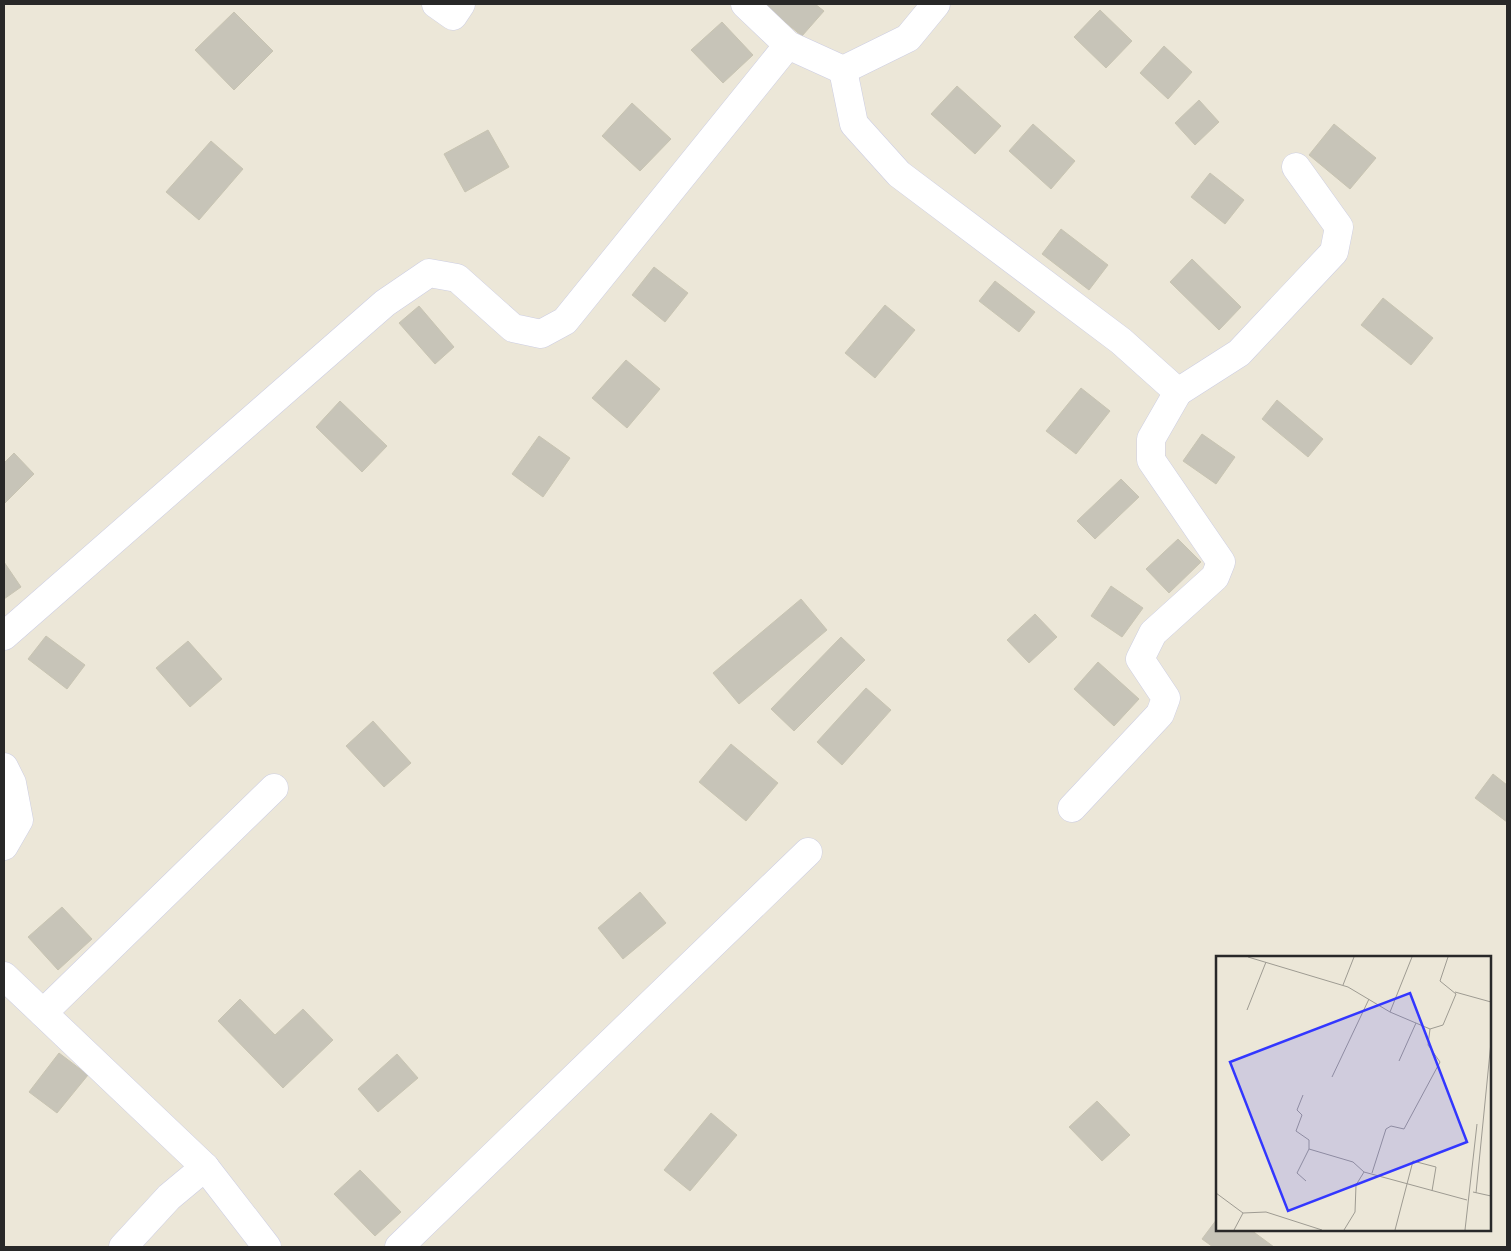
<svg xmlns="http://www.w3.org/2000/svg" width="1511" height="1251" viewBox="0 0 1511 1251" font-family="Overpass,sans-serif">
<style>
.building{fill:#c7c4b8;stroke:#c8c4b2}
.lines{fill:none;stroke-linecap:round;stroke-linejoin:round}
.minor-casing{stroke:#cdcee3;stroke-width:29}
.minor{stroke:#fff;stroke-width:28}
.inset-road{fill:none;stroke:#9e9b92;stroke-width:1}
.view{fill:#3337ff;fill-opacity:0.15;stroke:#3337ff;stroke-width:2.5}
.inset-edge{fill:none;stroke:#282828;stroke-width:2.5}
</style>
<rect width="100%" height="100%" fill="#ece7d8"/>
<g class="building">
<polygon points="763,4 815,4 824,11 802,36"/>
<polygon points="1100,10 1132,41 1106,68 1074,37"/>
<polygon points="234,12 273,51 234,90 195,50"/>
<polygon points="722,22 753,55 723,83 691,50"/>
<polygon points="1164,46 1192,72 1168,99 1140,73"/>
<polygon points="957,86 1001,126 975,154 931,114"/>
<polygon points="1199,100 1219,122 1195,145 1175,123"/>
<polygon points="632,103 671,139 640,171 602,136"/>
<polygon points="1033,124 1075,161 1051,189 1009,151"/>
<polygon points="1334,124 1376,158 1350,189 1309,155"/>
<polygon points="488,130 509,167 465,192 444,154"/>
<polygon points="211,141 243,169 199,220 166,192"/>
<polygon points="1210,173 1244,200 1225,224 1191,197"/>
<polygon points="1061,229 1108,265 1089,290 1042,254"/>
<polygon points="1192,259 1241,307 1219,330 1170,282"/>
<polygon points="654,267 688,293 665,322 632,295"/>
<polygon points="995,281 1035,312 1019,332 979,301"/>
<polygon points="1383,298 1433,338 1411,365 1361,325"/>
<polygon points="885,305 915,330 875,378 845,353"/>
<polygon points="419,306 454,347 435,364 399,323"/>
<polygon points="626,360 660,389 627,428 592,398"/>
<polygon points="1081,388 1110,411 1076,454 1046,431"/>
<polygon points="1277,400 1323,439 1308,457 1262,419"/>
<polygon points="340,401 387,446 362,472 316,427"/>
<polygon points="1202,434 1235,457 1216,484 1183,461"/>
<polygon points="539,436 570,458 543,497 512,474"/>
<polygon points="14,453 34,474 4,504 4,463"/>
<polygon points="1121,479 1139,497 1095,539 1077,521"/>
<polygon points="1178,539 1201,562 1169,593 1146,569"/>
<polygon points="4,562 21,587 4,599"/>
<polygon points="1111,586 1143,608 1122,637 1091,616"/>
<polygon points="801,599 827,630 739,704 713,673"/>
<polygon points="1035,614 1057,637 1029,663 1007,640"/>
<polygon points="46,636 85,665 67,689 28,659"/>
<polygon points="841,637 865,660 794,731 771,709"/>
<polygon points="188,641 222,679 190,707 156,668"/>
<polygon points="1098,662 1139,699 1114,726 1074,689"/>
<polygon points="866,688 891,710 842,765 817,742"/>
<polygon points="373,721 411,763 384,787 346,746"/>
<polygon points="731,744 778,783 746,821 699,782"/>
<polygon points="1493,774 1507,785 1507,822 1475,798"/>
<polygon points="640,892 666,923 623,959 598,928"/>
<polygon points="62,907 92,939 58,970 28,937"/>
<polygon points="240,999 275,1035 303,1009 333,1040 283,1088 218,1021"/>
<polygon points="59,1053 88,1075 57,1113 29,1092"/>
<polygon points="397,1054 418,1078 378,1112 358,1089"/>
<polygon points="1097,1101 1130,1135 1102,1161 1069,1127"/>
<polygon points="711,1113 737,1135 690,1191 664,1170"/>
<polygon points="360,1170 401,1212 375,1236 334,1194"/>
<polygon points="1217,1219 1217,1230 1251,1230 1274,1247 1213,1247 1202,1239"/>
</g>
<g class="lines">
<defs>
<g id="minor">
<polyline points="436,4 453,16 461,4"/>
<polyline points="745,4 788,45 843,70 908,38 936,4"/>
<polyline points="843,70 854,124 899,174 1121,341 1178,392 1151,439 1151,460 1221,562 1215,577 1153,633 1140,659 1166,698 1160,714 1072,808"/>
<polyline points="1178,392 1239,353 1334,252 1339,227 1296,167"/>
<polyline points="4,636 385,303 429,273 457,278 513,328 541,334 565,321 788,45"/>
<polyline points="4,767 12,783 19,820 4,846"/>
<polyline points="4,976 205,1167 267,1247"/>
<polyline points="43,1013 274,788"/>
<polyline points="123,1247 169,1197 205,1167"/>
<polyline points="399,1247 808,852"/>
</g>
</defs>
<use href="#minor" class="minor-casing"/>
<use href="#minor" class="minor"/>
</g>
<g transform="translate(1216 956)">
<rect width="275" height="275" fill="#ece7d8"/>
<path class="inset-road" d="M 32,1 L 132,31 L 174,56 L 214,73 L 212,89 L 224,106 L 188,173 L 175,170 L 170,173 L 156,217M 127,29 L 138,1M 239,36 L 275,46M 31,54 L 50,6M 174,56 L 196,1M 214,73 L 227,69 L 240,38 L 224,25 L 232,1M 183,105 L 200,67M 116,121 L 153,43M 87,139 L 81,154 L 86,159 L 80,175 L 93,184 L 93,193 L 137,206 L 148,216M 90,225 L 81,217 L 93,193M 257,236 L 275,240M 0,237 L 27,257 L 50,256 L 106,274M 260,237 L 275,86M 18,274 L 27,257M 128,274 L 139,256 L 140,229 L 148,216 L 251,244M 179,274 L 197,205 L 220,211 L 216,235M 249,274 L 261,168"/>
<path class="view" d="M 194,37 L 251,186 L 72,255 L 14,106 Z"/>
<rect width="275" height="275" class="inset-edge"/>
</g>
<rect width="1511" height="1251" fill="none" stroke="#282828" stroke-width="10"/>
</svg>
